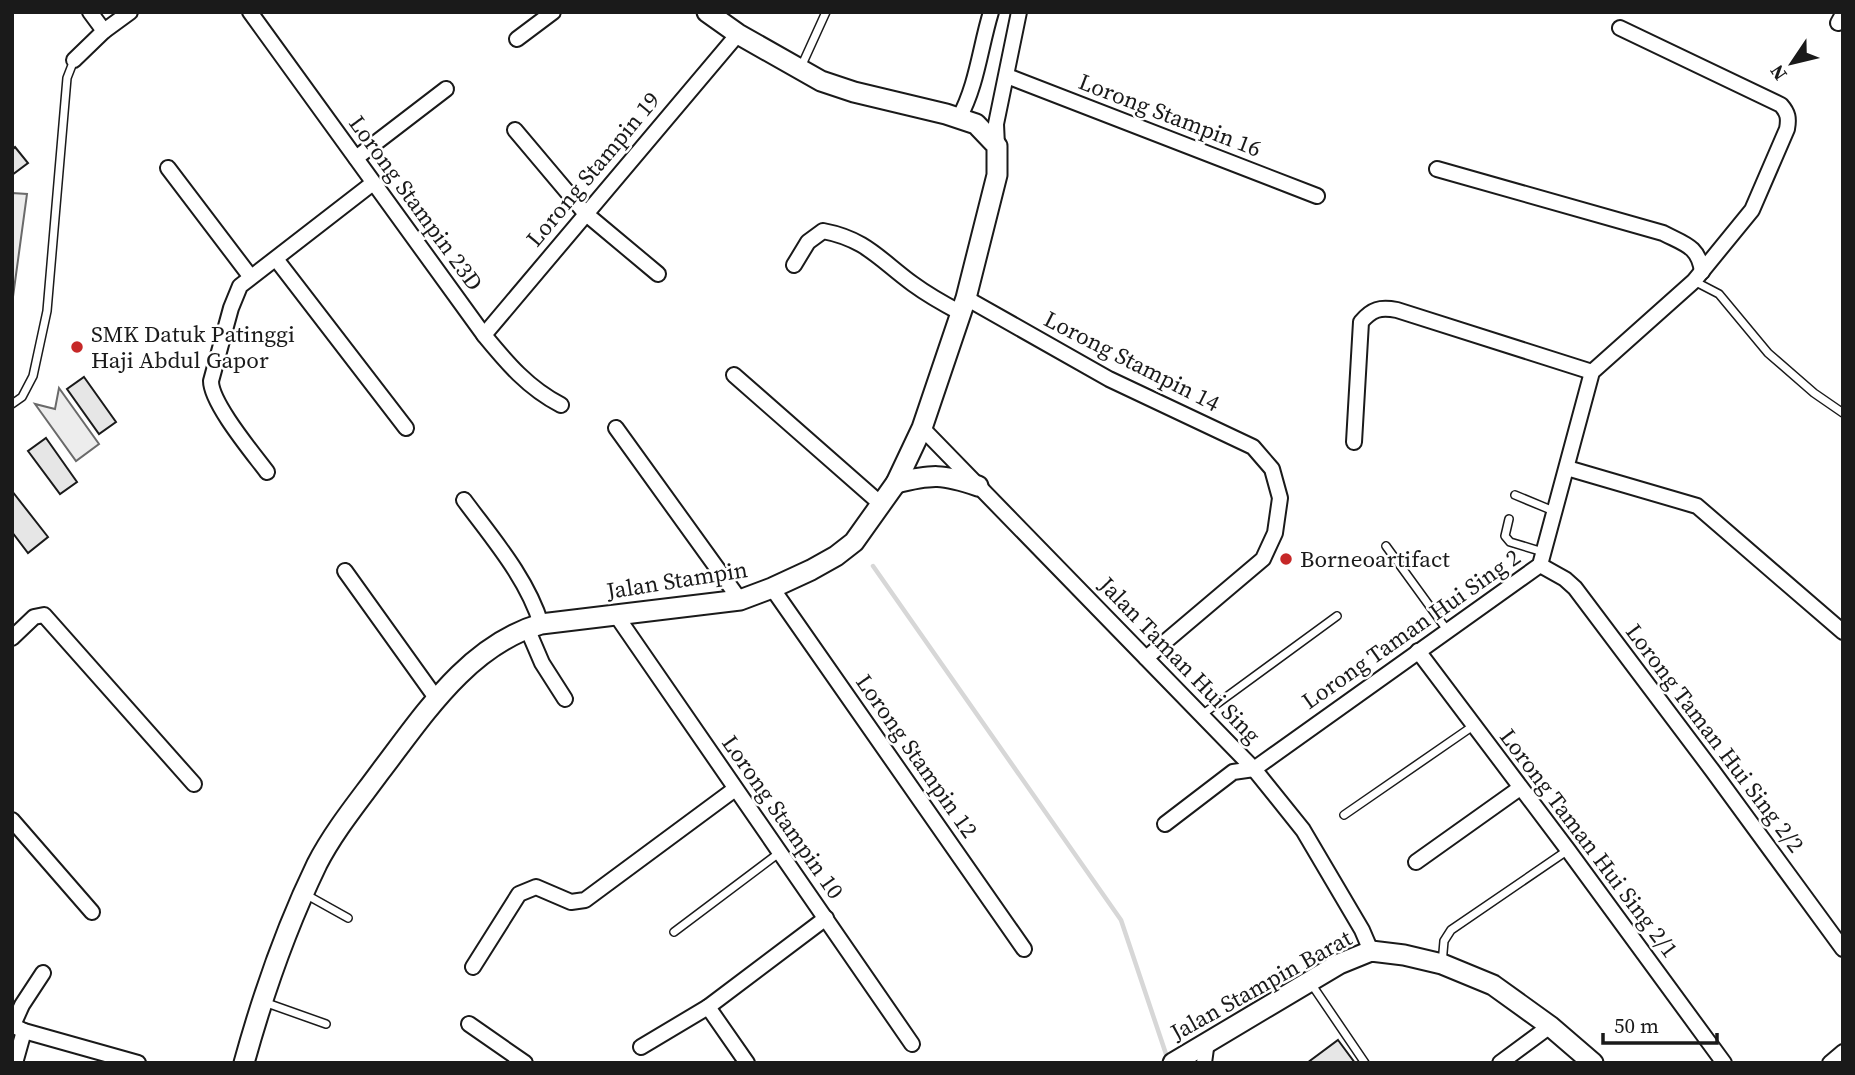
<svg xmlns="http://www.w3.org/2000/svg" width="1855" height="1075" viewBox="0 0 1855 1075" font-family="'Source Serif 4',serif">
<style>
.built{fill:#ededed;stroke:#6a6a6a;stroke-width:2}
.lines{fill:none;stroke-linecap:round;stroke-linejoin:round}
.stream{stroke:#d7d7d7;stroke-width:4.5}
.building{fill:#e6e6e6;stroke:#1a1a1a;stroke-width:2}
.lane-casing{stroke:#1a1a1a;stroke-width:10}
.street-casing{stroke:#1a1a1a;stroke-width:18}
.secondary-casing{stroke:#1a1a1a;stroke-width:23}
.lane{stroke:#fff;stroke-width:7}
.street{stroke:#fff;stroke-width:14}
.secondary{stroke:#fff;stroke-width:19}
.poi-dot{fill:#c62828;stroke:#fff;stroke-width:2.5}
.labels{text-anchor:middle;stroke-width:5;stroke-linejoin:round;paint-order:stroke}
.street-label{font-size:23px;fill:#1a1a1a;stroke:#fff}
.poi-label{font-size:23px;fill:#1a1a1a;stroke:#fff;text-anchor:start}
</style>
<rect width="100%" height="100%" fill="#fff"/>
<g class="built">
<polygon points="12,193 27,194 12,304"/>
<polygon points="59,388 99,444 76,461 35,404 55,409"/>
</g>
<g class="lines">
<polyline class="stream" points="873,566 1121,920 1168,1060"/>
</g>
<g class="building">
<polygon points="15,147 28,163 12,175 12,150"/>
<polygon points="84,377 116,422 99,434 67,389"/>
<polygon points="46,438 77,482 60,494 28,451"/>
<polygon points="12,491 48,537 28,553 12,532"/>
<polygon points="1338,1040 1355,1063 1307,1063"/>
</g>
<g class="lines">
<defs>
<g id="lane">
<polyline points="801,67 826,12"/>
<polyline points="1694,281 1719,294 1768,353 1814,393 1843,413"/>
<polyline points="12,404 22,397 33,376 47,311 67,78 74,60"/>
<polyline points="1515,495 1556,512"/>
<polyline points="1509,519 1505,536 1510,542 1543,552"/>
<polyline points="1386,546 1447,630"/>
<polyline points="1203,714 1337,616"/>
<polyline points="1344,815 1473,726"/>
<polyline points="305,894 348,918"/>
<polyline points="674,932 779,853"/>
<polyline points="1442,964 1444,941 1451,930 1568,850"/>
<polyline points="1310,982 1365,1063"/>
<polyline points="264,1002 326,1024"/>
</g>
<g id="street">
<polyline points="90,12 104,31"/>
<path d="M 250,12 L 484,335 C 507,363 528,388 561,405"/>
<polyline points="1838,23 1843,14"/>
<polyline points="517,39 553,12"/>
<polyline points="74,60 104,31 130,12"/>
<polyline points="1007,76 1317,196"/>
<path d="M 959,118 C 977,85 980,48 991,12"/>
<polyline points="515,130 585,213 658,274"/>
<polyline points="997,146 996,124 1019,12"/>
<polyline points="356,158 446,89"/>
<polyline points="168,168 250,276"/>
<path d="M 1437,169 L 1663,233 C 1684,244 1699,246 1702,272"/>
<polyline points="276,259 406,428"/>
<path d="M 794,265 L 808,242 L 823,231 C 866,239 880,260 913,284 C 928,295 944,304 961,313"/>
<polyline points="966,298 1109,379 1253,447 1272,469 1280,498 1275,533 1263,559 1146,658"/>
<polyline points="484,335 738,34"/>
<polyline points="734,375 882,505"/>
<polyline points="616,428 740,600"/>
<polyline points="922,428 1254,769 1303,830 1362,930 1371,951"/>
<path d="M 1354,442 L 1361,322 C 1372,309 1380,307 1397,310 L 1592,372"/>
<polyline points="1567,468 1697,506 1843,632"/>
<path d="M 267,472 C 252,452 211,403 211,381 L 231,308 L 240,286 L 373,183"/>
<path d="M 464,500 C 492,538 527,578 541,624"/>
<polyline points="1540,565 1565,579 1575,588 1712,770 1843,949"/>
<polyline points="345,571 436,698"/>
<polyline points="772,588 1024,949"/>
<polyline points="616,615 912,1044"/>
<polyline points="527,628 542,663 565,699"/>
<polyline points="12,638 34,617 44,615 194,784"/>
<polyline points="1418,651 1568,850 1724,1063"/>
<polyline points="12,820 92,912"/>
<path d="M 1165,824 L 1233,772 L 1254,769 L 1540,565 L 1592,372 L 1694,281 L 1752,210 L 1787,129 C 1789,118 1788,113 1781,105 L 1620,28"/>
<polyline points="1416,862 1520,788"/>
<polyline points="473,967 519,894 536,887 571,902 585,900 735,789"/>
<polyline points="708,1007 747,1063"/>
<polyline points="469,1024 525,1063"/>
<polyline points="12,1025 24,1031 138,1063"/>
<polyline points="13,1025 22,1005 43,973"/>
<polyline points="641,1047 708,1007 826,918"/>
<polyline points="15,1063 24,1031"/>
<polyline points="1204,1063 1207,1041"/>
<polyline points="1500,1063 1550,1026"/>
<polyline points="1830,1063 1843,1052"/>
</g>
<g id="secondary">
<path d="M 896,483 C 933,474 942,474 978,486"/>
<path d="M 244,1063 C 263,994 286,928 317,864 C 334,831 358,802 380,772 C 423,716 468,645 541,624 L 740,600 L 772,588 L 811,570 L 836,556 L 854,542 L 896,483 L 922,428 L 966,298 L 997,175 L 997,146 L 976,124 L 946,114 L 854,92 L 821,81 L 738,34 L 707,12"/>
<polyline points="1173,1063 1339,964 1371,951 1404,955 1442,964 1493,985 1550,1026 1593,1063"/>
</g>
</defs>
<use href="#lane" class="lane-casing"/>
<use href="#street" class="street-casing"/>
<use href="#secondary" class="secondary-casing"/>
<use href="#lane" class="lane"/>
<use href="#street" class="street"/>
<use href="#secondary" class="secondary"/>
</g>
<g class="poi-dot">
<circle cx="77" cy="347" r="7"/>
<circle cx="1286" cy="559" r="7"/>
</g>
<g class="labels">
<g class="street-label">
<text transform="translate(1170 115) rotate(21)" y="8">Lorong Stampin 16</text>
<text transform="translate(593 169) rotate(-50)" y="8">Lorong Stampin 19</text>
<text transform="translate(416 203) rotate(54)" y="8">Lorong Stampin 23D</text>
<text transform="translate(1132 361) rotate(27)" y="8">Lorong Stampin 14</text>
<text transform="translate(677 580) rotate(-9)" y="8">Jalan Stampin</text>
<text transform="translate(1411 629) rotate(-35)" y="8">Lorong Taman Hui Sing 2</text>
<text transform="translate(1180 660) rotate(46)" y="8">Jalan Taman Hui Sing</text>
<text transform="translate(1715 738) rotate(53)" y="8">Lorong Taman Hui Sing 2/2</text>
<text transform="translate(917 756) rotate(55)" y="8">Lorong Stampin 12</text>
<text transform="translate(783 817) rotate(55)" y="8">Lorong Stampin 10</text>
<text transform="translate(1589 843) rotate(53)" y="8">Lorong Taman Hui Sing 2/1</text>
<text transform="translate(1261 985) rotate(-29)" y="8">Jalan Stampin Barat</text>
</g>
<g class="poi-label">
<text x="91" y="342">SMK Datuk Patinggi<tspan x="91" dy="26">Haji Abdul Gapor</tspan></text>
<text x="1300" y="567">Borneoartifact</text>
</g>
</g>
<rect width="1855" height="1075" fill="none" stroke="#1a1a1a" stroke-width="28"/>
<g transform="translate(1792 63) rotate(235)" stroke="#ffffff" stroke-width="5" paint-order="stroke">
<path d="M0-5L12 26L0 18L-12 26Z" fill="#1a1a1a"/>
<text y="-10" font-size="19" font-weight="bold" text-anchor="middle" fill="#1a1a1a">N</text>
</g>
<path d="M1603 1033v10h114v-10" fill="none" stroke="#1a1a1a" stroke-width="3.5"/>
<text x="1614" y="1033" font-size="21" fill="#1a1a1a" stroke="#ffffff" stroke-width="5" paint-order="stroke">50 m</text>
</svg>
